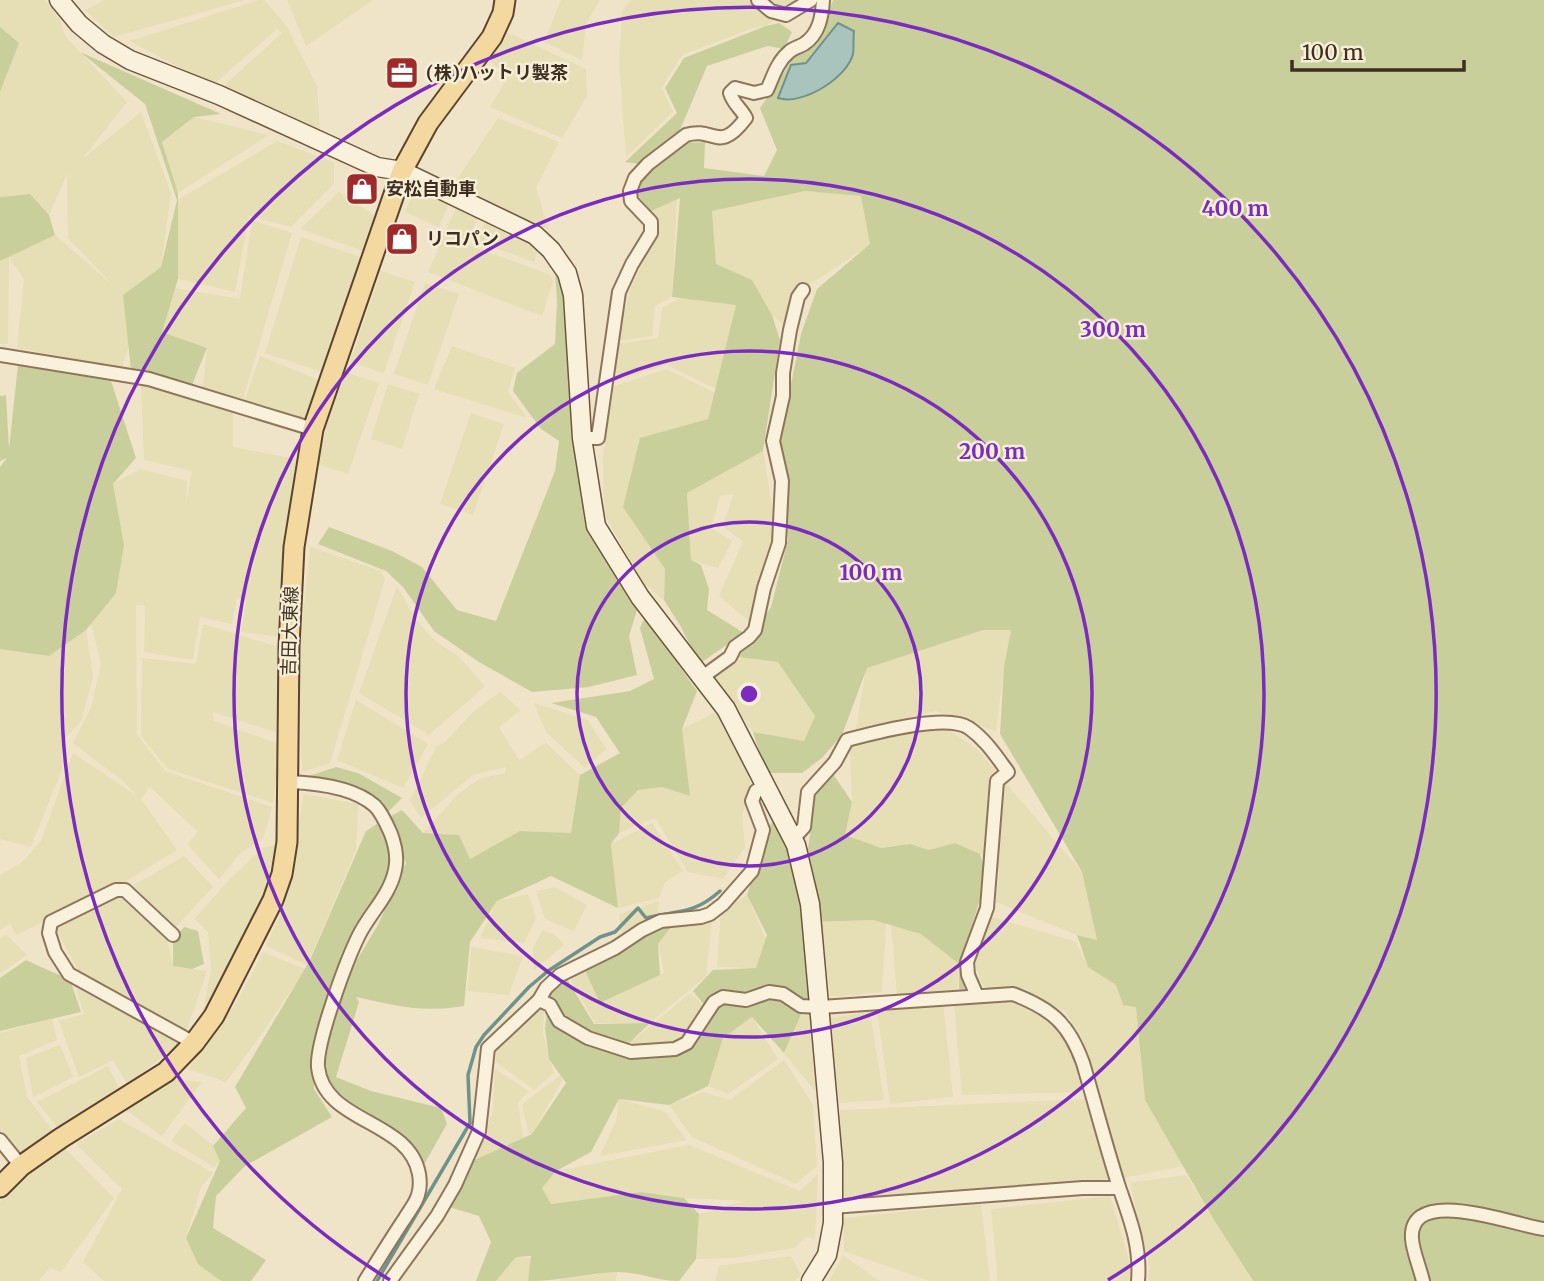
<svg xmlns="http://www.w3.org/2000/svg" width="1544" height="1281" viewBox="0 0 1544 1281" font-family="Merriweather,'Noto Sans JP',serif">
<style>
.farmland{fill:#e6deb5}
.green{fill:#c9cf9b}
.water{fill:#a9c4bc;stroke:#6f938a;stroke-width:2}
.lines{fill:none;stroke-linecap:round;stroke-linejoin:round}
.stream{stroke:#6f938a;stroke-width:3.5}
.street-casing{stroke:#8d765c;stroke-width:16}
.secondary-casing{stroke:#6f573f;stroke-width:21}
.primary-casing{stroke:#5b4430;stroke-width:23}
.street{stroke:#faf1dc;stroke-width:12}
.secondary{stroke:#faf1dc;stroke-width:18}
.primary{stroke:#f3d9a0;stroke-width:19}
.ring{fill:none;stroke:#7b2cbf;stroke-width:3.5}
.labels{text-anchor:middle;stroke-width:5;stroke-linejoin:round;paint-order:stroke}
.poi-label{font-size:18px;font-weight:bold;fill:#3d2e20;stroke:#f7eed8;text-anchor:start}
.street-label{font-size:18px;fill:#3d2e20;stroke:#f7eed8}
.centre{fill:#7b2cbf;stroke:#f7eed8;stroke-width:3.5}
.ring-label{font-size:21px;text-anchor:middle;font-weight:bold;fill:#7b2cbf;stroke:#f7eed8;stroke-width:5;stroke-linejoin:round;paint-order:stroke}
</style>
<rect width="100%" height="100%" fill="#f0e4c8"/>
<g class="farmland">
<polygon points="0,0 45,0 60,20 65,36 127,102 82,159 141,112 171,193 161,267 123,295 133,333 122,368 17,348 24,279 9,258 8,344 0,344 0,259 55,235 113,285 68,238 67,174 49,215 30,194 0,197 0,92 19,43 0,27"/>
<polygon points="104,0 245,0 114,37 85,10"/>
<polygon points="259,0 264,0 286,25 317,86 320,130 219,90 282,33 277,29 213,85 130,41"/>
<polygon points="287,0 373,0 306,46"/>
<polygon points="561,0 600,0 586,24 582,60 544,42"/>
<polygon points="631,0 804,0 766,26 751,29 682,55 662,88 673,112 626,157 619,64 622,11"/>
<polygon points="504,31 586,69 587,96 562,138 490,107 509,76 485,58"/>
<polygon points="194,117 269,135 178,193 162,142"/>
<polygon points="498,118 559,142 536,188 549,230 454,184"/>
<polygon points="277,141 334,162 334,184 291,227 249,216 235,292 178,279 177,200"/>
<polygon points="417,184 451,199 439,227 405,212"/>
<polygon points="805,191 862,196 870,245 809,285 790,330 772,315 752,280 716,265 712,211"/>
<polygon points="339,192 380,219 366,252 300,229"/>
<polygon points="677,199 672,297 655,306 652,336 617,341 631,287 659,228 651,211"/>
<polygon points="457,205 479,215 466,244 551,275 553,282 542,316 428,272"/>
<polygon points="252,220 292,233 243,399 203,388 207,348 162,332 175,288 240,299"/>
<polygon points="486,221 539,246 534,262 476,241"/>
<polygon points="301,237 366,259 325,373 265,353"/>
<polygon points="381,271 415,282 384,373 350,362"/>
<polygon points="425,283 459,294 428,385 394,374"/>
<polygon points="681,298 736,304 716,389 667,365 614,381 617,344 658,338 662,308"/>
<polygon points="452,346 515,368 508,392 527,418 434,389"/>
<polygon points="260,356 321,381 305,420 244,402"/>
<polygon points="666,369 715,393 708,419 640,439 623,507 665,569 664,600 644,584 604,514 603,457 614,386"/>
<polygon points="345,372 379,383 348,474 314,463"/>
<polygon points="141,384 233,413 233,447 296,459 285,545 280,637 241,632 246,601 237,598 232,624 200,617 193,660 144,652 145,606 136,605 137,734 165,771 272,807 263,839 242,852 219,879 187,844 198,832 150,787 141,799 177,850 119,885 16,935 10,924 0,930 0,875 20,864 41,841 73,753 137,796 124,782 73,743 91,708 101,664 91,624 86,630 93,678 81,721 62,742 62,769 31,847 0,839 0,649 49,656 113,484 140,469 187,481 186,503 192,471 144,460"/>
<polygon points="388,384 419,394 402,449 371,439"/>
<polygon points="471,413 504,424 473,515 440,504"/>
<polygon points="763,451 777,535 751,623 719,596 743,541 722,526 734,494 720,496 711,528 732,541 718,568 691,560 687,493"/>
<polygon points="310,547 381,571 385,579 330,763 302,772 298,666"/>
<polygon points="397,586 416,620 435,641 458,656 485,686 429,735 359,693"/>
<polygon points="203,624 279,647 281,734 213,712 214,721 280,744 273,803 168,769 141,736 142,658 196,664"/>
<polygon points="983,629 1011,630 1004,667 996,731 936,711 856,729 866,668"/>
<polygon points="739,657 778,661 815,716 804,741 753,732 712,675"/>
<polygon points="500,692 521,710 499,727 519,760 546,743 580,775 571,833 520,831 470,859 459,835 423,833 458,794 479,779 505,773 506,767 473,775 421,818 410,801 436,747 445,742 473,712"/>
<polygon points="356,700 428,744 403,788 337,760"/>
<polygon points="534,703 588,720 606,749 585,768 546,732"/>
<polygon points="719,711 753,786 742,814 745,847 723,879 688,872 655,818 619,833 621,808 638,790 662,787 690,796 682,729"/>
<polygon points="943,726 977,749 1082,872 1097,940 1077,935 996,902 999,872 980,854 955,843 929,850 910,844 881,848 845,835 852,802 850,746"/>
<polygon points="304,794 358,804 356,850 307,965 266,946 284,906"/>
<polygon points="652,823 683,871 665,882 659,898 618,908 611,844"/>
<polygon points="276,845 264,897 201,1020 211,971 208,932 194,919 231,878 264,847"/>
<polygon points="184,856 213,887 173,930 129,888"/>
<polygon points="555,887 587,905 574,931 545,919 536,891"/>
<polygon points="119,892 167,937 173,966 207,971 186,1032 79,971 54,926"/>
<polygon points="528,894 536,918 524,943 480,938 497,901"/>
<polygon points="747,895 766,940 756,968 717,967 721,912"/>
<polygon points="659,901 657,918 621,932 619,914"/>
<polygon points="989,916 1076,942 1088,967 1116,985 1123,1005 1136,1007 1145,1100 1183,1166 1123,1178 1085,1045 1065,1011 1042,1002 1026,989 990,988 982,985 975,965"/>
<polygon points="712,919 706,976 650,1023 595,1023 571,980 583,966 601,1003 664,973 658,944 671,927"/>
<polygon points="873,920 886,924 882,992 830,997 821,922"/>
<polygon points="891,925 921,934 959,964 957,989 897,995"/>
<polygon points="542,930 555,935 564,945 534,970 533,948"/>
<polygon points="7,935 27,955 0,974 0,938"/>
<polygon points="471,947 523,956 509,995 468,991"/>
<polygon points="263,952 305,969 261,1035 226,1082 188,1069 237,1002"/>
<polygon points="76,988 181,1043 127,1084 113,1060 79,1077 59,1021 84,1014"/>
<polygon points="691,993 703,1006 689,1033 662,1048 629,1043"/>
<polygon points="1017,998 1057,1024 1070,1044 1082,1092 962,1095 954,1003"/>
<polygon points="943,1002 953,1097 890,1104 877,1010"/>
<polygon points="537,1006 544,1011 543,1034 554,1073 534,1090 496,1062 497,1039"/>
<polygon points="805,1007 815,1009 817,1093 784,1053"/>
<polygon points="870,1012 884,1100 839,1103 828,1018"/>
<polygon points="752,1017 778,1059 728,1094 708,1086 723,1038"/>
<polygon points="52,1019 57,1040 19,1056 27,1097 55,1133 21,1159 0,1133 0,1033"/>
<polygon points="60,1045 73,1077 33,1097 26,1058"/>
<polygon points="784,1060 813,1105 817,1166 796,1184 692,1137 669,1105 703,1092 730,1100"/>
<polygon points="108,1066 121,1092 59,1129 37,1102"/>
<polygon points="495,1069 529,1091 518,1103 523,1137 518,1149 473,1159 493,1112"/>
<polygon points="561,1075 562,1081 532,1134 528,1132 522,1104"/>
<polygon points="169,1079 202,1082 162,1136 126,1110"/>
<polygon points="619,1099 665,1112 687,1140 600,1156 616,1121"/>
<polygon points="1087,1099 1109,1179 844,1201 840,1110"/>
<polygon points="119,1119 213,1173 201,1187 186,1238 198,1264 222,1281 104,1281 83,1262 122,1189 76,1144"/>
<polygon points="185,1123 225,1155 214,1167 171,1141"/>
<polygon points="62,1145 114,1198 61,1272 50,1268 38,1281 0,1281 0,1202 27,1169"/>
<polygon points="689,1145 800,1191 818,1174 815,1239 806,1236 795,1248 732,1258 696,1259 699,1214 745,1201 684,1198 641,1192 550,1204 541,1189 556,1171"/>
<polygon points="1186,1175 1214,1220 1252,1281 1148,1281 1150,1267 1130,1183"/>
<polygon points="1110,1196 1131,1267 1129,1281 998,1281 991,1209"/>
<polygon points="981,1204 990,1281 929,1281 844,1251 843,1218"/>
<polygon points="843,1255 879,1281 829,1281"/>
<polygon points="791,1256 801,1276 794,1281 715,1281 719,1266"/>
<polygon points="516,1257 532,1258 528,1281 496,1281"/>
<polygon points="617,1272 616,1281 560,1281 561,1279"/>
</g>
<g class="green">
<polygon points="833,0 1544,0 1544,1281 1253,1281 1214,1220 1145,1100 1136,1007 1123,1005 1116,985 1088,967 1077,935 1097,940 1082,872 1000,734 1004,667 1011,630 983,630 867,668 842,735 822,758 802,773 766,773 753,732 804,741 815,716 778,662 739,657 771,607 788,540 780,440 801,334 817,289 870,244 861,196 805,191 712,211 716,264 752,280 772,315 780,340 763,451 687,493 691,560 701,565 709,589 707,610 744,633 699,664 681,627 664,600 665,569 623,507 640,438 708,419 736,305 672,297 680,198 651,211 634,191 650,169 684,143 705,142 704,168 764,176 777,150 760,108 795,56 818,41"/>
<polygon points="779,23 792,32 784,49 768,46 707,66 680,130 639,164 625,162 677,113 665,88 684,58 766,26"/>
<polygon points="0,27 19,43 0,92"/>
<polygon points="80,52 221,114 194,117 162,142 178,193 178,279 162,332 207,348 192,385 131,370 123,295 161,267 177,200 145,104"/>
<polygon points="30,194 49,215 55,235 0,261 0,197"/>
<polygon points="555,269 564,284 599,543 637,610 629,636 637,675 589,687 532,692 479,662 434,631 403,587 386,571 318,544 329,527 392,551 422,567 457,610 496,621 555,471 559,441 541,429 513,391 517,373 555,344 557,301"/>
<polygon points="18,365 91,374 111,381 136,458 113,484 124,545 116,593 86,630 49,656 0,649 0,467 7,458 0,461 0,396 6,395 9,449"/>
<path d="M 645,617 L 697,691 L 682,729 L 690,796 L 662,787 L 638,790 L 621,808 L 619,833 L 611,844 L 618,908 L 551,876 L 497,901 L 470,942 L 464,1006 C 421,1013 397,1006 356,997 L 359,1002 L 336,1077 L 371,1091 L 441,1108 L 447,1124 L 422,1168 L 352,1111 L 321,1081 L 319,1051 L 335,996 L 378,925 L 406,863 L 387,818 L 402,810 L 423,833 L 459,835 L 470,859 L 520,831 L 571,833 L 580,775 L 620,753 L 596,717 L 551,703 L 630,691 L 654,679 L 640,628 Z"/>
<polygon points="336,767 358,773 402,798 388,812 383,802 343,783 309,776"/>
<path d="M 833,774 L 852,802 L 845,835 L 881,848 L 910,844 L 929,850 L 955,843 L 980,854 L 987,876 L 962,958 L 964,990 L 959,989 L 959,964 L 921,934 L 873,920 L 813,922 L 809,997 L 784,1053 L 752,1017 L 723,1038 L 708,1086 L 669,1105 L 619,1099 L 591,1152 L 556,1171 L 542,1188 L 551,1204 L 641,1192 L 684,1198 L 699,1214 L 696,1259 L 679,1281 C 658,1281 636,1271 615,1272 C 585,1274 558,1281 528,1281 L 531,1256 L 516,1257 L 496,1281 L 476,1281 L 491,1242 L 479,1216 L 443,1205 L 463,1165 L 532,1134 L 566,1083 L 549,1059 L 545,1028 L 550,991 L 567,979 L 594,1024 L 650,1023 L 629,1043 L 623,1044 L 665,1047 L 709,1023 L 694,1028 L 704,1005 L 693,991 L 713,970 L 756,968 L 767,935 L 747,895 L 767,828 L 775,819 L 808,848 L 817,785 Z"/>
<polygon points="377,824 392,844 386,876 338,970 314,1039 314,1089 332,1117 245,1166 216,1196 213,1228 266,1260 251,1281 222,1281 217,1278 198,1264 186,1238 220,1161 213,1146 246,1108 235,1087 310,960 366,831"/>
<polygon points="184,927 198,931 204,964 192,969 173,966 173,940"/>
<polygon points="671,927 658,944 660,975 600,1003 583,966 656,928"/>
<polygon points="26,960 70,980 81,1012 0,1031 0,978"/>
</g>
<path class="water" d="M 838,23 L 854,31 C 853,38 854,47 853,54 C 847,78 802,106 778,98 L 791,65 L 806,63 Z"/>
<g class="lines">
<path class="stream" d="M 377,1281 L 470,1123 L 468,1075 L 476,1047 L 484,1035 L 529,987 L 548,971 L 600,937 L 615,932 L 638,908 L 646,918 C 679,910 693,915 720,891"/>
<defs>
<g id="street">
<polyline points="758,0 771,11 786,15 811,0"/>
<polyline points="0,355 149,379 313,429"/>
<path d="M 582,438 L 598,438 L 619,292 L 632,264 L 651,233 L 651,222 L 631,201 L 630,191 L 635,178 L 648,164 L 686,135 C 715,126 718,155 746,118 C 741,108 733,104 730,93 L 735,88 L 754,93 L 767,90 C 773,77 777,62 789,52 C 793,48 799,47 804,44 C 819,34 822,17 823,0"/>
<polyline points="701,678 730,657 735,647 749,637 755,630 764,588 779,543 782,481 773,441 783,396 783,373 790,330 798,297 803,290"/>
<path d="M 289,782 C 316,783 354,787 375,806 C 382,813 387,825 391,834 C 395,845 398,858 395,870 C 390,895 370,913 359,935 C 347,959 316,1042 318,1067 C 324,1124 409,1119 419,1174 C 420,1180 420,1189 418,1195 C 416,1203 409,1211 405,1218 C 391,1239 378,1260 365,1281"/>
<path d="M 793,839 L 804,827 L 808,792 L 835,762 L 847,740 C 874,733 946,713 969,728 C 986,740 996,756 1008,772 L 997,781 L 987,908 L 967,962 L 968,975 L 977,996"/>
<polyline points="173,935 125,890 116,890 51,922 49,933 55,952 69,974 194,1043"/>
<path d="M 539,1000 L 550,1005 L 559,1021 L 588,1038 L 631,1052 L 675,1049 L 687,1043 L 714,1002 L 723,997 L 746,1000 L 769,992 L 783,994 L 801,1006 L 821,1007 L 1013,994 C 1052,1009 1069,1024 1083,1063 C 1095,1104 1106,1146 1119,1187 C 1130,1219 1141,1246 1138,1281"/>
<polyline points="0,1140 21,1166"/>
<polyline points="832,1207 1083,1188 1119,1188"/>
<polyline points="390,1281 437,1216 455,1185 479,1131 488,1048 539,1000 546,988 560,975 615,948 642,930 661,921 701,917 710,914 723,904 752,871 763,830 752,801 756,791 766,784"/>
<path d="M 1423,1281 C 1420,1268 1413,1252 1412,1239 C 1408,1183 1516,1226 1544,1229"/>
</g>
<polyline id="secondary" points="59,0 79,24 103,44 130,60 219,95 377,167 402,171 535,235 551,250 567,273 573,295 582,438 596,526 640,597 726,709 796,845 810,904 833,1162 833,1223 827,1255 811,1281"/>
<polyline id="primary" points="0,1187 21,1166 61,1138 166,1072 194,1043 214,1016 273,900 282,874 287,842 289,646 294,547 313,429 402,171 428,123 492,37 503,13 505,0"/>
</defs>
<use href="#street" class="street-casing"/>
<use href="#secondary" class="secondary-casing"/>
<use href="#primary" class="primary-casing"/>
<use href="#street" class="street"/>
<use href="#secondary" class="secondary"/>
<use href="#primary" class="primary"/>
</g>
<g class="ring">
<circle cx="749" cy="694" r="172"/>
<circle cx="749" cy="694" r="343"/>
<circle cx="749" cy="694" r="515"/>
<path d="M390 1280A687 687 0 1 1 1108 1280"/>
</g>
<defs>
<symbol id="office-square" viewBox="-11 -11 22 22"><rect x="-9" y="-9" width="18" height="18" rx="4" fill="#9e2a2b" stroke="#f7eed8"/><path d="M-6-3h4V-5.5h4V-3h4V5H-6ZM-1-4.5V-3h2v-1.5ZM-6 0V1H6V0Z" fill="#fff"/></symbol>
<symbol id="shop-square" viewBox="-11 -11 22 22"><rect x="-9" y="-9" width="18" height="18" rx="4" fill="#9e2a2b" stroke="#f7eed8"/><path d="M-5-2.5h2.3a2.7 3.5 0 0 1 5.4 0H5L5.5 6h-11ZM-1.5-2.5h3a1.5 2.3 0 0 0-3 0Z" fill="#fff"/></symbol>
</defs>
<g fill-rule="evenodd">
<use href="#office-square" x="383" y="54" width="38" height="38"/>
<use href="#shop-square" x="343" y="170" width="38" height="38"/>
<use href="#shop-square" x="383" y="220" width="38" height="38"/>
</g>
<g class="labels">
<g class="poi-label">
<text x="426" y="79">(株)ハットリ製茶</text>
<text x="386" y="195">安松自動車</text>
<text x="426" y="245">リコパン</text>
</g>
<g class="street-label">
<text transform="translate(290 631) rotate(-88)" y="6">吉田大東線</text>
</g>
</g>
<circle cx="749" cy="694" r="10" class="centre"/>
<g class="ring-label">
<text x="1235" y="216">400 m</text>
<text x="1113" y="337">300 m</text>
<text x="992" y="459">200 m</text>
<text x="871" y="580">100 m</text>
</g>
<path d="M1292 60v10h172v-10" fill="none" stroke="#3d2e20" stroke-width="3.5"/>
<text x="1302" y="60" font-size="21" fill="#3d2e20" stroke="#f7eed8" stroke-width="5" paint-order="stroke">100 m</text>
</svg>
